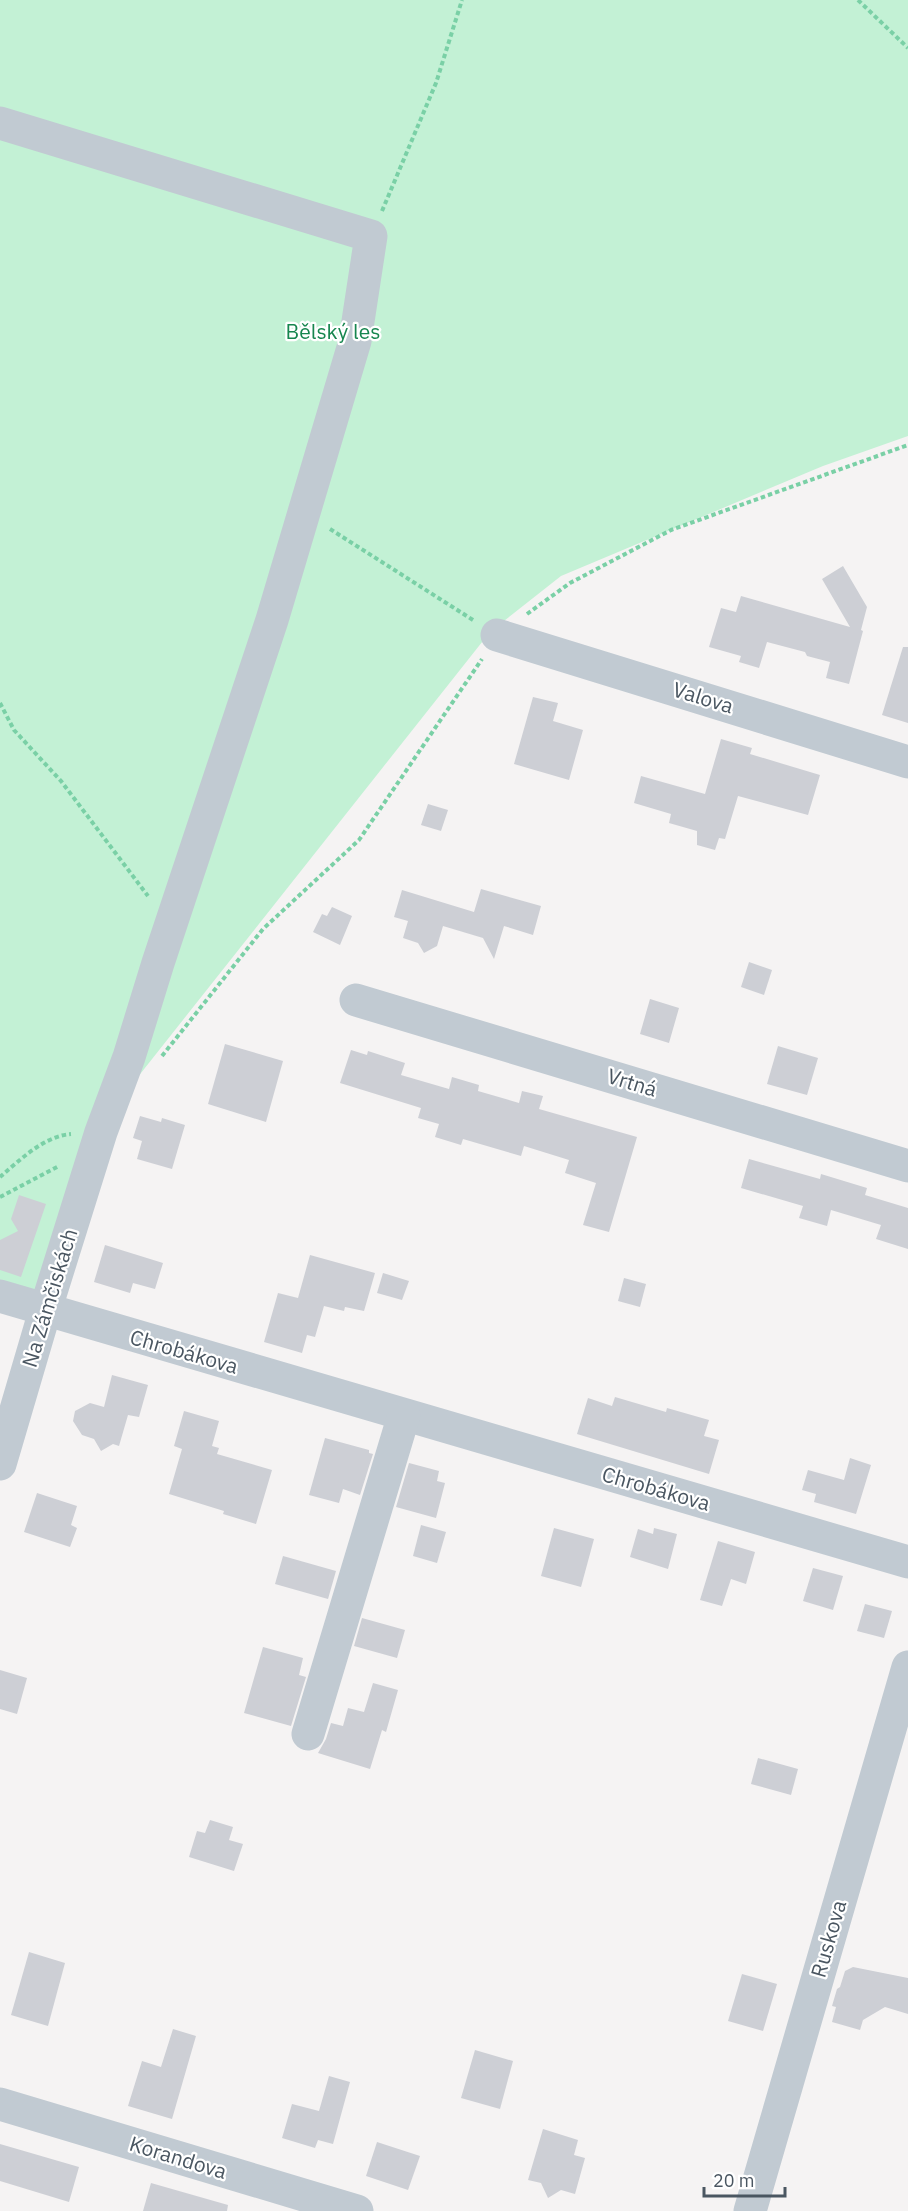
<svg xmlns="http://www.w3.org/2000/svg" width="908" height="2211" viewBox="0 0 908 2211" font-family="'IBM Plex Sans',sans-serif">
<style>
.green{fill:#c3f1d5}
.building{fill:#cdcfd5}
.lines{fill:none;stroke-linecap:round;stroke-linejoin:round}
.path{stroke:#7ad0a6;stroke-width:4;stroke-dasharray:4.5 3;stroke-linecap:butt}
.minor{stroke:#c1cad2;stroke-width:33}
.labels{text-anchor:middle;stroke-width:4.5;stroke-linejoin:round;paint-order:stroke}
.park-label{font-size:21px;fill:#17864f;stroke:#fff}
.street-label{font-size:21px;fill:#4a5661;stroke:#fff}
</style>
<rect width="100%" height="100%" fill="#f5f3f3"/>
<polygon class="green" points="0,0 908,0 908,436 823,466 561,576 490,632 103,1121 32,1319 0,1307"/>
<g class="building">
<polygon points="843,566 867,607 861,630 863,631 849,684 826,678 830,662 807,656 805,652 767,642 759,668 739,662 741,656 709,647 721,608 736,612 741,596 850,627 822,579"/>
<polygon points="903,647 908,647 908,723 882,715"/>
<polygon points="533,697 558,703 553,721 583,730 569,780 514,764"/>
<polygon points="721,739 752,748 750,754 820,775 808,815 738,796 725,839 719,838 715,850 697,845 697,831 669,823 671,814 634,803 641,776 705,794"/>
<polygon points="428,804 448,810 441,831 421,825"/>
<polygon points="481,889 541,906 533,935 504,926 494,959 483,938 443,926 437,946 424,953 418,943 403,938 408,921 394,917 402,890 474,912"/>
<polygon points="332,907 352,916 340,945 313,932 322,914 327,916"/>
<polygon points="749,962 772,970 764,995 741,987"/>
<polygon points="650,999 679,1008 669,1043 640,1034"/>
<polygon points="225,1044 283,1061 266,1122 208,1104"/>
<polygon points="778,1046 818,1058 807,1095 767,1084"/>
<polygon points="351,1050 367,1055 368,1051 405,1063 401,1075 449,1089 452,1077 479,1085 478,1091 519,1103 522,1091 543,1096 539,1109 637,1137 609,1232 583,1225 596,1183 565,1173 569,1160 524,1146 521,1156 463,1139 461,1145 435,1137 439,1124 418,1118 421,1108 340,1083"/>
<polygon points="140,1116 161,1122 162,1118 185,1125 172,1169 137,1159 142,1141 133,1138"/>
<polygon points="749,1159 820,1179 821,1174 867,1188 865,1195 908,1208 908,1249 876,1239 881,1225 831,1210 827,1226 799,1218 803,1206 741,1188"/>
<polygon points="19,1195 46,1204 21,1277 0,1270 0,1240 18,1231 11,1219"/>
<polygon points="105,1245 163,1263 155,1289 133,1283 130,1293 94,1282"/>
<polygon points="310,1255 375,1273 364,1311 345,1307 344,1311 324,1306 315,1337 307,1335 302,1353 264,1342 278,1293 298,1298"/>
<polygon points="383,1273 409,1281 402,1300 377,1293"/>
<polygon points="624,1278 646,1284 640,1307 618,1301"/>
<polygon points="112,1375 148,1385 139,1417 128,1415 119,1446 113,1444 101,1451 94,1439 82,1435 73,1421 75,1411 90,1403 104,1407"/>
<polygon points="615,1397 666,1412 667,1408 709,1420 704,1436 719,1440 709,1474 577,1434 588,1398 612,1406"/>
<polygon points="184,1411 219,1421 212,1446 219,1448 217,1454 272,1470 256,1524 223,1514 224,1511 169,1494 182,1449 174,1446"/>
<polygon points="325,1438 369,1450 369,1453 373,1454 360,1495 343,1489 339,1503 309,1495"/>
<polygon points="850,1458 871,1465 856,1514 814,1502 816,1494 802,1490 808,1470 844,1480"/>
<polygon points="409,1463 439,1471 437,1481 445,1483 436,1518 396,1507"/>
<polygon points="37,1493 77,1506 71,1525 77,1528 70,1547 24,1532"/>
<polygon points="421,1525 446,1532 437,1563 413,1556"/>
<polygon points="554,1528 594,1539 581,1587 541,1576"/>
<polygon points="654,1528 677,1534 668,1569 630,1557 638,1529 653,1534"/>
<polygon points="718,1541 755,1552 746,1584 731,1579 722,1606 700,1600"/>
<polygon points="283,1556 336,1571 328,1599 275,1584"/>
<polygon points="813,1568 843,1576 833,1610 803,1601"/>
<polygon points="865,1604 892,1611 884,1638 857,1631"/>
<polygon points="362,1618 405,1630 397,1658 354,1646"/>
<polygon points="263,1647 303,1658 299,1675 306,1677 291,1726 244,1713"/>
<polygon points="0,1670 27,1678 17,1714 0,1709"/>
<polygon points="373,1683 398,1690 386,1732 382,1730 370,1769 318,1753 326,1739 331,1723 343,1726 348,1708 364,1712"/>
<polygon points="758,1758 798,1769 791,1795 751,1784"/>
<polygon points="210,1820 233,1827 229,1840 243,1844 234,1871 189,1857 197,1831 205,1833"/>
<polygon points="29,1952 65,1963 48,2026 11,2015"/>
<polygon points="853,1967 908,1978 908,2014 885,2007 863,2020 860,2030 832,2022 836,2007 832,2006 837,1989 840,1987 845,1971"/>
<polygon points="742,1974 777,1984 763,2031 728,2021"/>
<polygon points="173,2029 196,2036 172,2119 128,2106 142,2061 161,2067"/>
<polygon points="475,2050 513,2061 500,2109 461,2098"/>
<polygon points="329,2076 350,2082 333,2144 318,2140 315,2148 282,2138 292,2104 319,2111"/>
<polygon points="543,2129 578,2140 574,2155 585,2158 575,2194 561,2190 548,2198 541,2183 528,2180"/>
<polygon points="377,2142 420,2156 408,2190 366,2176"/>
<polygon points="0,2144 79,2167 69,2202 0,2181"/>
<polygon points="151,2183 228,2205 227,2211 143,2211"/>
</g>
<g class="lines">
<g class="path">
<polyline points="858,0 908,48"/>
<polyline points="382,211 436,83 462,0"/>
<polyline points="330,529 473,620"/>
<polyline points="527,614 570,583 671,530 908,445"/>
<polyline points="0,703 14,730 61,781 148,896"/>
<polyline points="162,1056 263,929 359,840 482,659"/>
<path d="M 0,1177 C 20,1160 44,1136 71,1134"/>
<polyline points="0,1197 59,1166"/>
</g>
<g class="minor">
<polyline points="0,123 371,236 355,341 272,620 158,963 129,1057 101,1132 45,1311 0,1464"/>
<polyline points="497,635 908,762"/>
<polyline points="356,1000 908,1166"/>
<polyline points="0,1296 908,1562"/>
<polyline points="308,1734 404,1415"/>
<polyline points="0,2104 357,2211"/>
<polyline points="750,2211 908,1667"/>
</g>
</g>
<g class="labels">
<g class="park-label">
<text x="333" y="339">Bělský les</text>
</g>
<g class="street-label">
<text transform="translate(703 698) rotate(17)" y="7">Valova</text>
<text transform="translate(632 1083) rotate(17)" y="7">Vrtná</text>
<text transform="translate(50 1298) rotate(-73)" y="7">Na Zámčiskách</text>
<text transform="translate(184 1352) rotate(16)" y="7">Chrobákova</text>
<text transform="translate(656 1489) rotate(16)" y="7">Chrobákova</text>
<text transform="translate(829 1939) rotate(-74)" y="7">Ruskova</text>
<text transform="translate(178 2158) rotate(17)" y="7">Korandova</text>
</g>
</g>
<path d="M704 2187v9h81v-9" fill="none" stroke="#4a5661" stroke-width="3"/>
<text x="713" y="2187" font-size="18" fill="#4a5661" stroke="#ffffff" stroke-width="4.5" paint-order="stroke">20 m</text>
</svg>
